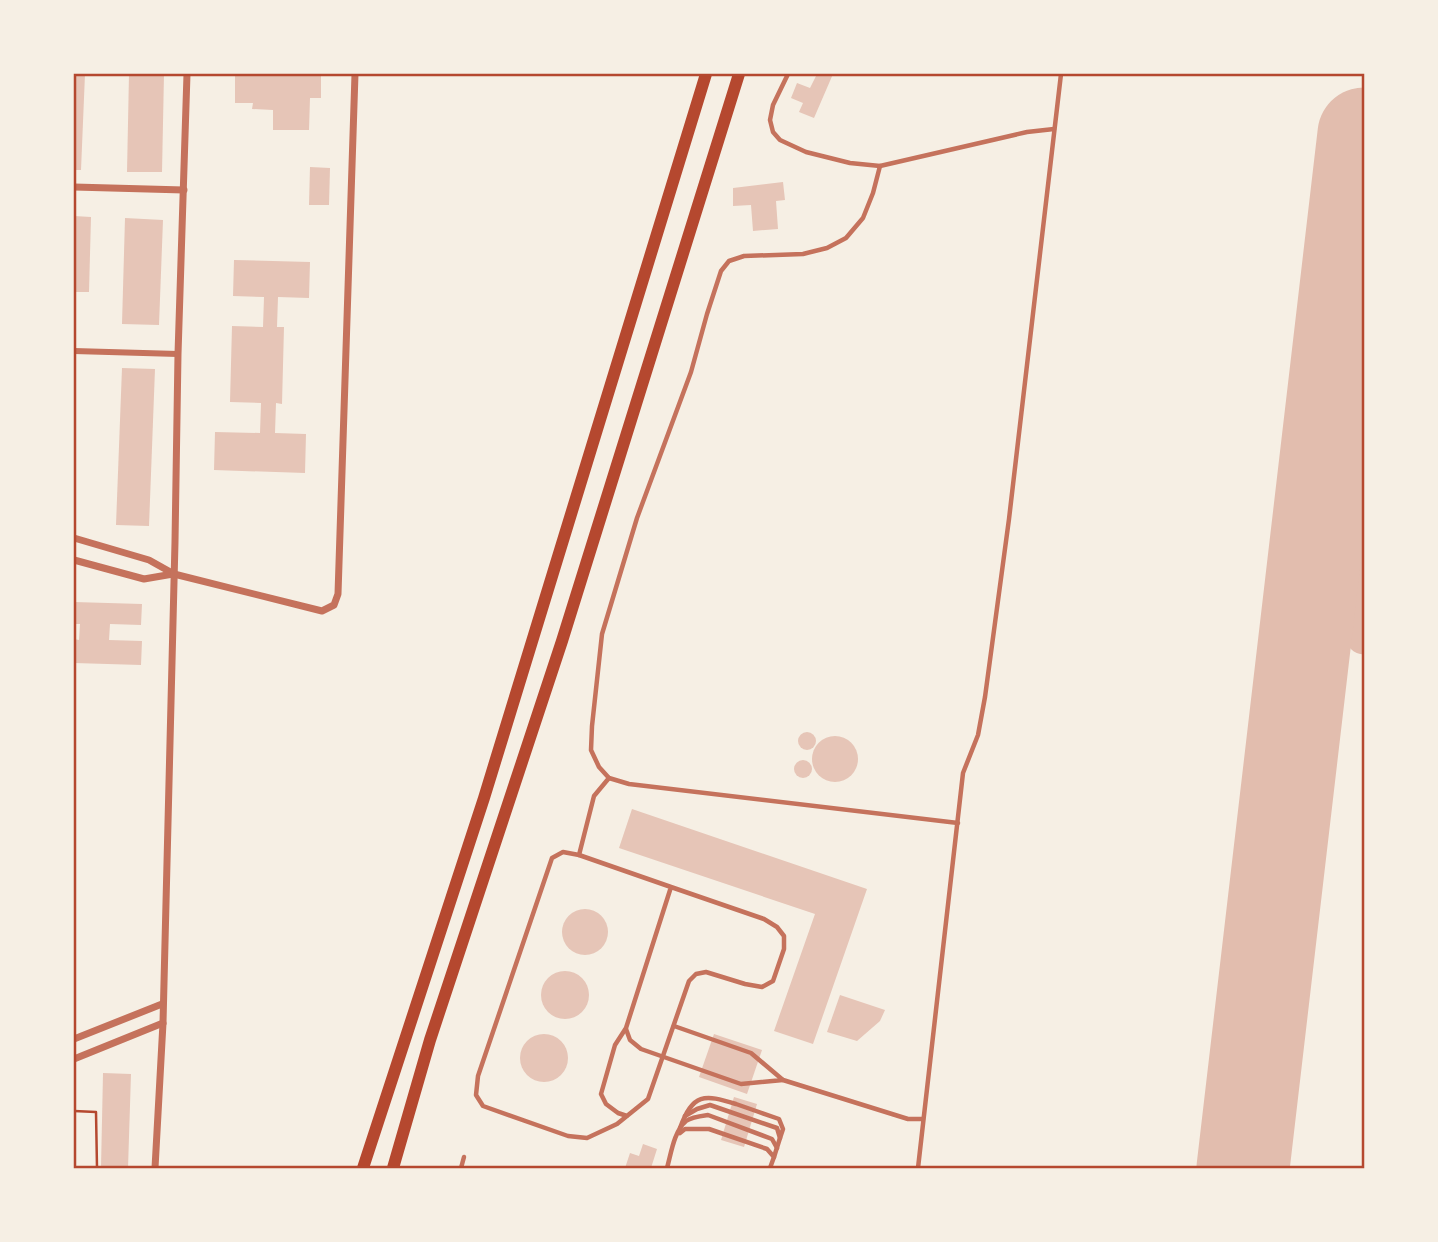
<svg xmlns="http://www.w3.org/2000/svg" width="1438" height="1242" viewBox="0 0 1438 1242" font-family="Quicksand,sans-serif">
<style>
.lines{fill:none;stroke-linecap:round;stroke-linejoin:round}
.taxiway{stroke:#e2bdae;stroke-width:37}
.runway{stroke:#e2bdae;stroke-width:93}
.building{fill:#e6c5b7}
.path{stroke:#b5482f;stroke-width:2.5}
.service{stroke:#c5725c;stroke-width:4.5}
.pedestrian{stroke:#c5725c;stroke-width:6}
.minor{stroke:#c5725c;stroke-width:7}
.primary{stroke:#b5482f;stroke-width:12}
.neatline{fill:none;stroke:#b5482f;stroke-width:2.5}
</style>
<rect width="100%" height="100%" fill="#f6efe4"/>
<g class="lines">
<path class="taxiway" d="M 1348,271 C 1343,350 1337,430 1345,508 C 1349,551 1356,593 1364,636"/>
<polyline class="runway" points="1243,1168 1364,134"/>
</g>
<g class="building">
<polygon points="74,74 85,74 81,170 74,170"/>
<polygon points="129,74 164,74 162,172 127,172"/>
<polygon points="235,74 321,74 321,98 310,98 309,130 273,130 273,110 252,109 253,103 235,103"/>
<polygon points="817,74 833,74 814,118 799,112 803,103 791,98 797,83 810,88"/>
<polygon points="310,167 330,168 329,205 309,205"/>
<polygon points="783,182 785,200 776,201 778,229 753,231 751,205 733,206 733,188"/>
<polygon points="74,216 91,217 89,292 74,292"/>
<polygon points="125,218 163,220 159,325 122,324"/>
<polygon points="234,260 310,262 309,298 278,297 277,327 284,327 282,404 276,403 275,433 306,434 305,473 214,470 215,432 260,433 261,403 230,402 232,326 263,327 264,297 233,296"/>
<polygon points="122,368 155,369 149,526 116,525"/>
<polygon points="74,602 142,604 141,625 110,624 109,640 142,641 141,665 74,663 74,639 79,640 80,624 74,624"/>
<circle cx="807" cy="741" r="9"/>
<circle cx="835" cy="759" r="23"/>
<circle cx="803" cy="769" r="9"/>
<polygon points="632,809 867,889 813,1044 774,1031 815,914 619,848"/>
<circle cx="585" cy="932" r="23"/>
<circle cx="565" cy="995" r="24"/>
<polygon points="840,995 885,1010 880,1021 857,1041 827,1032"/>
<circle cx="544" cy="1058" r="24"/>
<polygon points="714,1034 762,1050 747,1094 699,1077"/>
<polygon points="103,1073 131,1074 128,1168 101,1168"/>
<polygon points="734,1097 757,1104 744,1147 721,1140"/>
<polygon points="643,1144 657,1149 651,1168 625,1168 630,1153 639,1156"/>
</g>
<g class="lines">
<polyline class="path" points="74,1111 96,1112 97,1168"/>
<g class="service">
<polyline points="788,74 773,105 770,120 773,132 780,140 806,152 850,163 880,166 1027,132 1054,129"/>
<polyline points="609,778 629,784 958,823"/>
<polyline points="579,855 594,796 609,778 599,767 591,750 592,726 602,634 637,518 691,372 707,314 721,271 729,261 744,256 803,254 827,248 846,238 863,218 873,193 880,166"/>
<polyline points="626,1029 630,1040 641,1049 741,1084 783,1080 751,1053 674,1026"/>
<polyline points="783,1080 908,1119 923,1119"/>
<polyline points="627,1116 618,1113 606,1104 601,1094 615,1045 626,1028 671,887 764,919 777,927 784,936 784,949 773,981 762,987 745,984 706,972 696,974 689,981 648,1099 617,1124 587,1138 568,1136 483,1106 476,1095 478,1076 552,858 563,852 579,855 671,887"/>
<polyline points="685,1116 697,1109 710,1105 777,1128 780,1138 774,1157"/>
<path d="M 680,1128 C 693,1093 704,1094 736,1104 C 750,1109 765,1114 779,1119 L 783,1129 L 780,1138"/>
<polyline points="680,1133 685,1129 709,1129 767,1149 774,1157 770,1168"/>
<polyline points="461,1168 464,1157"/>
<path d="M 667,1168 C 671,1154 674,1131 686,1121 C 692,1117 701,1116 708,1115 L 772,1139 L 777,1148"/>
<polyline points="918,1168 963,773 978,735 985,697 1009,519 1061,74"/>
</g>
<polyline class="pedestrian" points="74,351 178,354"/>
<g class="minor">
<polyline points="74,187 184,190"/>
<polyline points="74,538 149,560 174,574 322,611 334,605 338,594 355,74"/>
<polyline points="74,560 144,579 173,574"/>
<polyline points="74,1039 162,1004"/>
<polyline points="74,1059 163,1023"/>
<polyline points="155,1168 163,1023 175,542 178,354 187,74"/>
</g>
<g class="primary">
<polyline points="363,1168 484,798 706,74"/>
<polyline points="393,1168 430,1040 562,641 739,74"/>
</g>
</g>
<rect width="1438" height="1242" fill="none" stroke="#f6efe4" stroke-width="150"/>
<rect x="75" y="75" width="1288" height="1092" class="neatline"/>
</svg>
